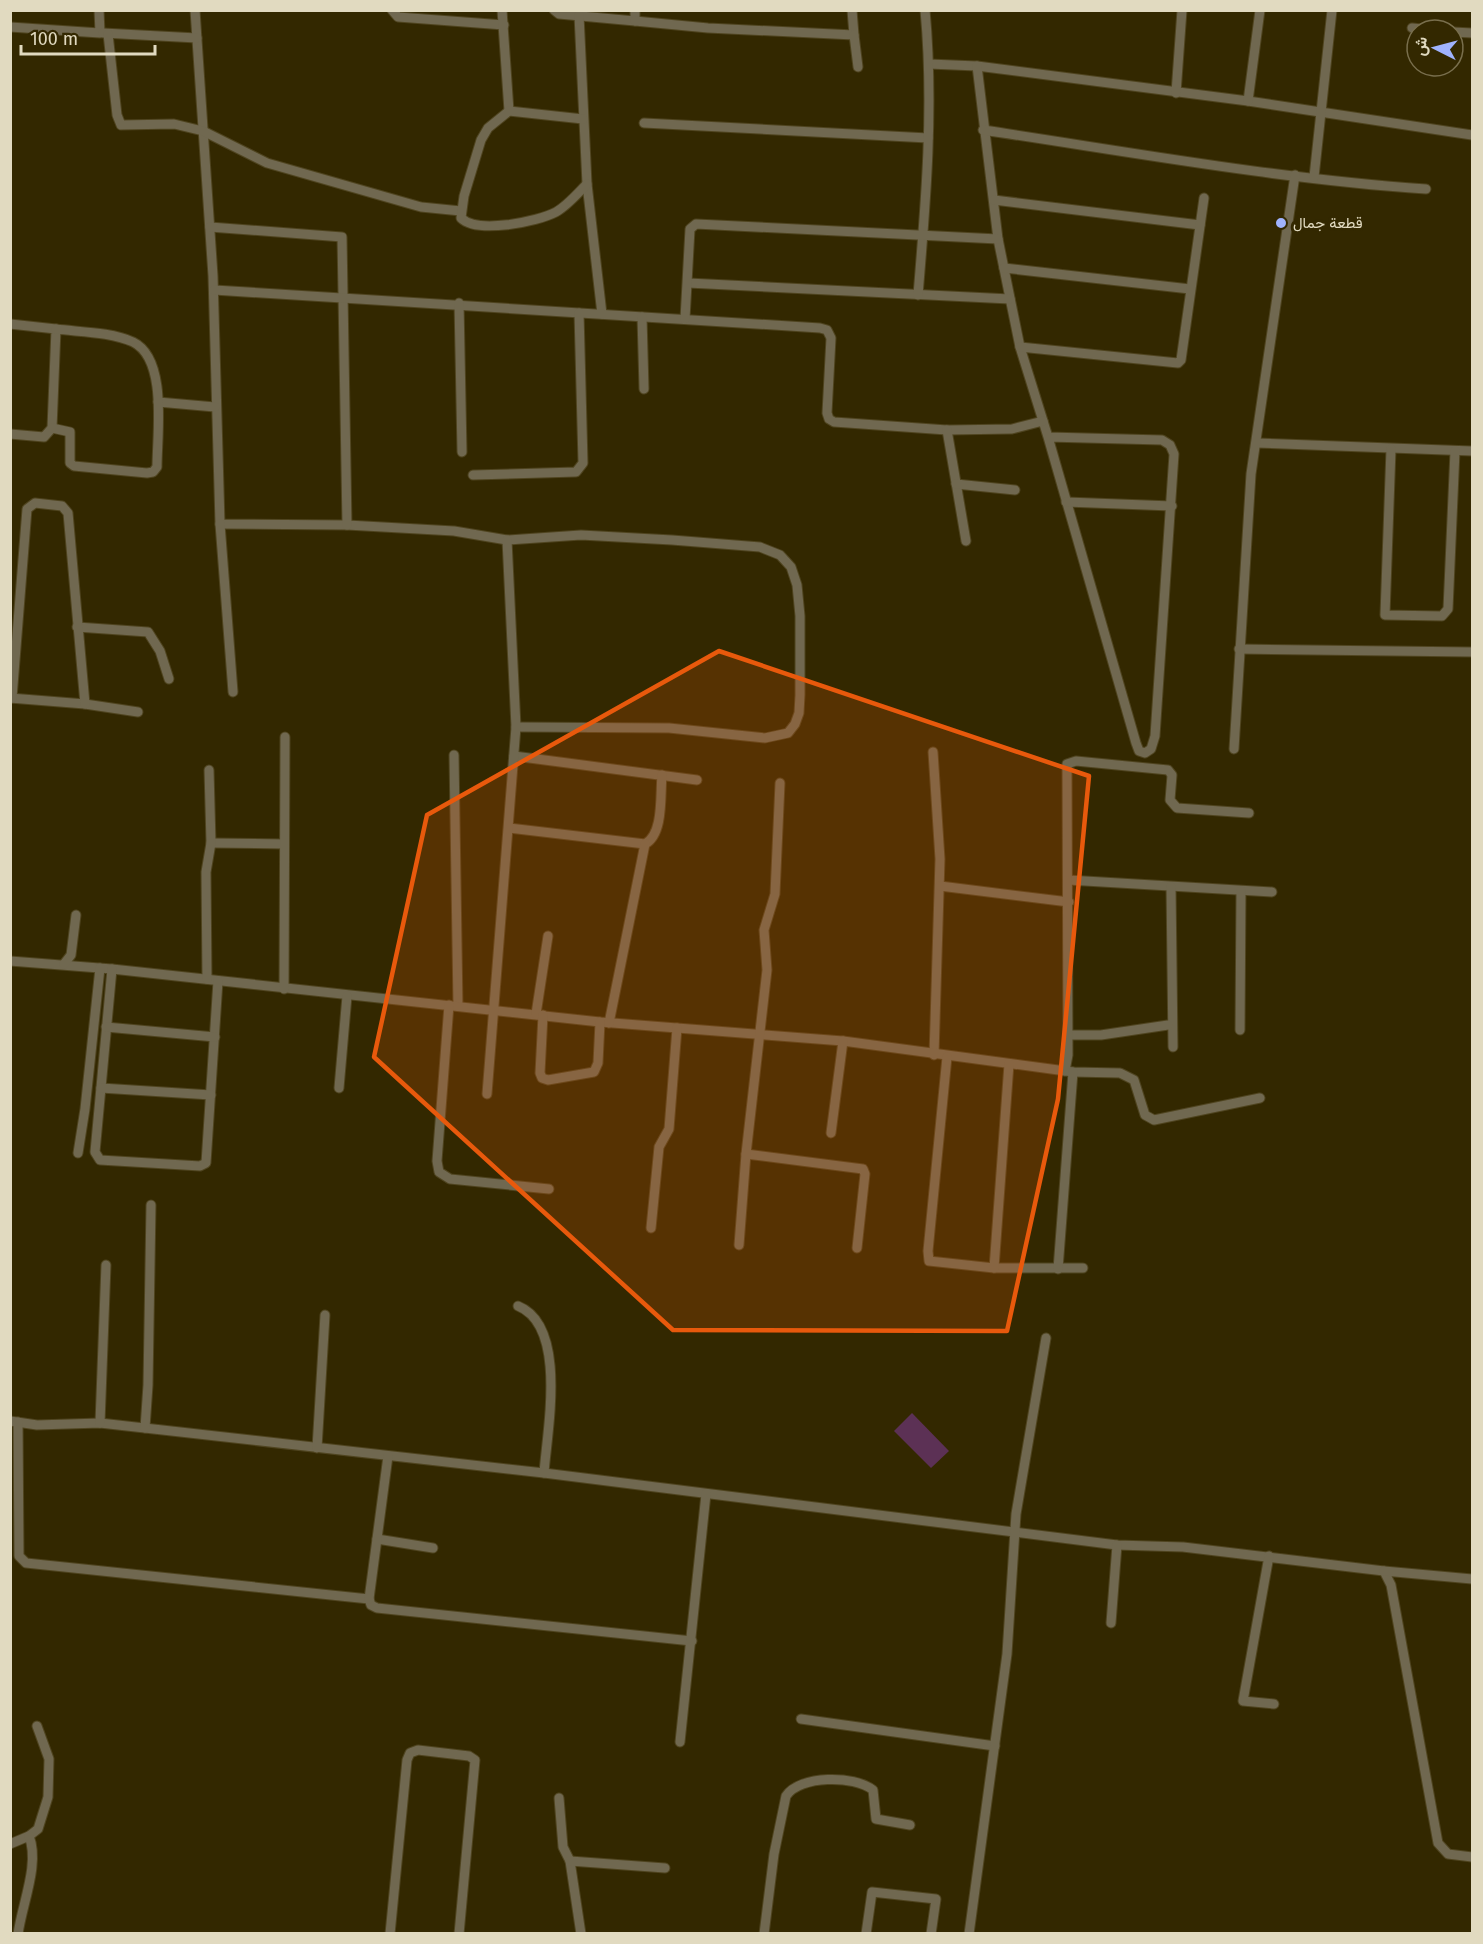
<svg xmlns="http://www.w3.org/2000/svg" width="1483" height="1944" viewBox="0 0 1483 1944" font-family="'Fira Sans',Vazirmatn,sans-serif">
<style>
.green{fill:#5c3155}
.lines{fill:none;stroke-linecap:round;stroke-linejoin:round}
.street-casing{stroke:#4f441f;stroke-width:11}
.street{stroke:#706850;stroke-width:9}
.marked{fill:#e8590c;fill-opacity:0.2;stroke:#e8590c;stroke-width:4.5;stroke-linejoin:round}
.poi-dot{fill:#a0b3fd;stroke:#332800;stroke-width:2}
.labels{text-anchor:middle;stroke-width:6;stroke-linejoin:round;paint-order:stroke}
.poi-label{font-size:15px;fill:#e1dac0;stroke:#332800;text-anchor:start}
</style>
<rect width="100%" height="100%" fill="#332800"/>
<polygon class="green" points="912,1413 949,1451 931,1468 894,1431"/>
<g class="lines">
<defs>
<g id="street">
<polyline points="195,10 213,276 220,524 347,525 454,531 507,540 581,535 672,540 760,547 780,555 791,567 797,585 800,616 800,695 799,713 795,724 788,733 765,738 669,728 516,727"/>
<polyline points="392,10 398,17 504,25"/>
<polyline points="502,10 509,111"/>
<polyline points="554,10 559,14 635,21 635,10"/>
<polyline points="579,15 587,184 602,314"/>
<polyline points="635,21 708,28 854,35 852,10"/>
<polyline points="10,27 100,33 99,10"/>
<polyline points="1412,28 1433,30"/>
<polyline points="1453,32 1472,33"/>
<polyline points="103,33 197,38"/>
<polyline points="108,34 117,115 121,125 174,124 203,131 267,163 421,207 461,211"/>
<polyline points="854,35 858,67"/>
<polyline points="929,64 977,66 1248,101 1472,135"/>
<polyline points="977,66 998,239 1020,347 1048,437 1136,743 1139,751 1145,753 1151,749 1155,736 1174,454 1170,445 1162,440 1048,437"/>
<polyline points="1176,93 1182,10"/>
<polyline points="1248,101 1260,10"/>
<path d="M 583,119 L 509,111 L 488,128 L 481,140 L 464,196 L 461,218 C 477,234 537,222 556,212 C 567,206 578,193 587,184"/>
<polyline points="644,123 928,138"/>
<path d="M 983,130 C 1130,152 1278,179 1426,189"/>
<polyline points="1314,177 1332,10"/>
<polyline points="994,200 1200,225"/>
<polyline points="210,227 342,237 347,525"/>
<polyline points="1004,268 1190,289"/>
<polyline points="688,283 1010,299"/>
<path d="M 214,290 C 416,302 618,315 820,328 L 827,330 L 831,338 L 827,413 L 829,419 L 834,422 L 947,430 L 1012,429 L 1043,421"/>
<path d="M 918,295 C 926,200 934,105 925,10"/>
<polyline points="459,303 462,452"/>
<polyline points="642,317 644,389"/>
<polyline points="685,319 690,229 696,224 998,239"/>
<polyline points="10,324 56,329 52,428 44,437 10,434"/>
<polyline points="1020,347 1178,363 1181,360 1204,198"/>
<polyline points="158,402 215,407"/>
<path d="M 52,428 L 70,432 L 70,463 L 74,466 L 147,473 L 153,472 L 157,467 C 157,434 168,359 133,342 C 111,332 80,332 56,329"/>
<polyline points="947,430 966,541"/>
<polyline points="1257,443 1472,451"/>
<polyline points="1391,449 1385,615 1442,616 1448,609 1455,451"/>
<polyline points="473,475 576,472 583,463 579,313"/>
<polyline points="956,484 1015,490"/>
<polyline points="1066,502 1172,506"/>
<polyline points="220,524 233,692"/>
<polyline points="77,627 148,632 160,651 169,679"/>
<polyline points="1239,649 1472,652"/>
<polyline points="10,698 85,704 138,712"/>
<polyline points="12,698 27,509 35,503 62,506 68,513 85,704"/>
<polyline points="1234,749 1251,474 1295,175"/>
<polyline points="933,752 940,859 934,1055"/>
<polyline points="454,755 458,1006"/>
<polyline points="514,756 697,780"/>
<path d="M 509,828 L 645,844 C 664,834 660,795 662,775"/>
<polyline points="211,843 284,844"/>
<polyline points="1068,880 1272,892"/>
<polyline points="940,886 1069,902"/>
<polyline points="1171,887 1173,1047"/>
<polyline points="10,961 112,969 600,1022 843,1041 1073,1072 1120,1073 1134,1080 1145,1115 1154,1120 1260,1098"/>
<polyline points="64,964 71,955 76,915"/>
<polyline points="112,969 95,1152 100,1160 200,1166 206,1163 218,981"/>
<polyline points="207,979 206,872 211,843 209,770"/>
<polyline points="284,989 285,737"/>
<polyline points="449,1005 437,1161 439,1172 450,1179 549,1189"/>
<polyline points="536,1014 548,936"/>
<polyline points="543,1015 540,1073 542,1078 548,1080 594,1072 598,1063 600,1022"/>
<polyline points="609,1023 645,844"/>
<polyline points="106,1027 215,1037"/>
<polyline points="1240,1030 1241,891"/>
<polyline points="1068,1035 1101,1035 1168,1025"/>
<polyline points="947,1057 928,1251 929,1261 994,1268 1083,1268"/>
<polyline points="1065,1071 1068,1055 1067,764 1076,761 1168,770 1172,775 1170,800 1177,808 1249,813"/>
<polyline points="101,1088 211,1095"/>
<polyline points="339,1088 347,996"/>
<polyline points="487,1094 516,727 507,540"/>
<polyline points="831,1133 843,1041"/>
<polyline points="78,1153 85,1109 100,968"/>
<polyline points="746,1154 863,1169 865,1174 857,1248"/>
<polyline points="651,1228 659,1147 669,1129 677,1028"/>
<polyline points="739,1245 746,1154 767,970 764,930 775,894 780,783"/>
<polyline points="994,1268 1009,1064"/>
<polyline points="1058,1269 1073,1072"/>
<path d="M 518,1306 C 568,1326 547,1431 544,1473"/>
<polyline points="10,1421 37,1425 100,1423 544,1473 1117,1545 1183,1547 1384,1571 1391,1585 1438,1843 1448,1854 1472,1857"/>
<polyline points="18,1422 19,1556 26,1563 369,1599 371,1605 377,1608 692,1641"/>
<polyline points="100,1423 106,1265"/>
<polyline points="145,1428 148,1385 151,1205"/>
<polyline points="317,1448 325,1315"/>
<polyline points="377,1539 433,1548"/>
<polyline points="1269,1556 1243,1701 1274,1704"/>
<polyline points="1384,1571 1472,1579"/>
<polyline points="369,1599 388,1456"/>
<polyline points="1111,1623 1117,1545"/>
<polyline points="801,1719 995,1746"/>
<polyline points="680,1742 706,1494"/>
<polyline points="559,1798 563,1847 570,1861 581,1934"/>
<polyline points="10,1844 29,1836 38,1829 48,1797 49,1759 37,1726"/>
<polyline points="570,1861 665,1868"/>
<path d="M 18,1934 C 22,1904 40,1864 29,1836"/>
<polyline points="390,1934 407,1760 410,1753 418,1750 469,1756 475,1760 459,1934"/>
<path d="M 764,1934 L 774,1854 L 786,1796 C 800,1775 854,1775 873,1790 L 876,1819 L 910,1825"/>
<polyline points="866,1934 872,1892 936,1899 931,1934"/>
<polyline points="969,1934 1007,1654 1016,1514 1046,1338"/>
</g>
</defs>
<use href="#street" class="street-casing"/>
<use href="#street" class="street"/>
</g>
<path class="marked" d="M 719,651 L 1089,776 L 1058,1099 L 1007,1331 L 673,1330 L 374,1057 L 427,815 Z"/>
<circle class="poi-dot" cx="1281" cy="223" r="6"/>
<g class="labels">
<g class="poi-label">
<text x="1293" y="228">قطعة جمال</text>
</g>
</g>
<rect width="1483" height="1944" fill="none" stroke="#e1dac0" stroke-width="24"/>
<g transform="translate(1435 48) rotate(276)"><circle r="28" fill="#332800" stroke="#796f4d" stroke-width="1.5"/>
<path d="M0-4.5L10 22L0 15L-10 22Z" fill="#a0b3fd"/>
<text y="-9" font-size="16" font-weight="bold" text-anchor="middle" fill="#e1dac0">ش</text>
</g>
<path d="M21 45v9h134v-9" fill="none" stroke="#e1dac0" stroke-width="3"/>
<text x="30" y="45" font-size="18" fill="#e1dac0" stroke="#332800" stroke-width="4.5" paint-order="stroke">100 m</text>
</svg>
